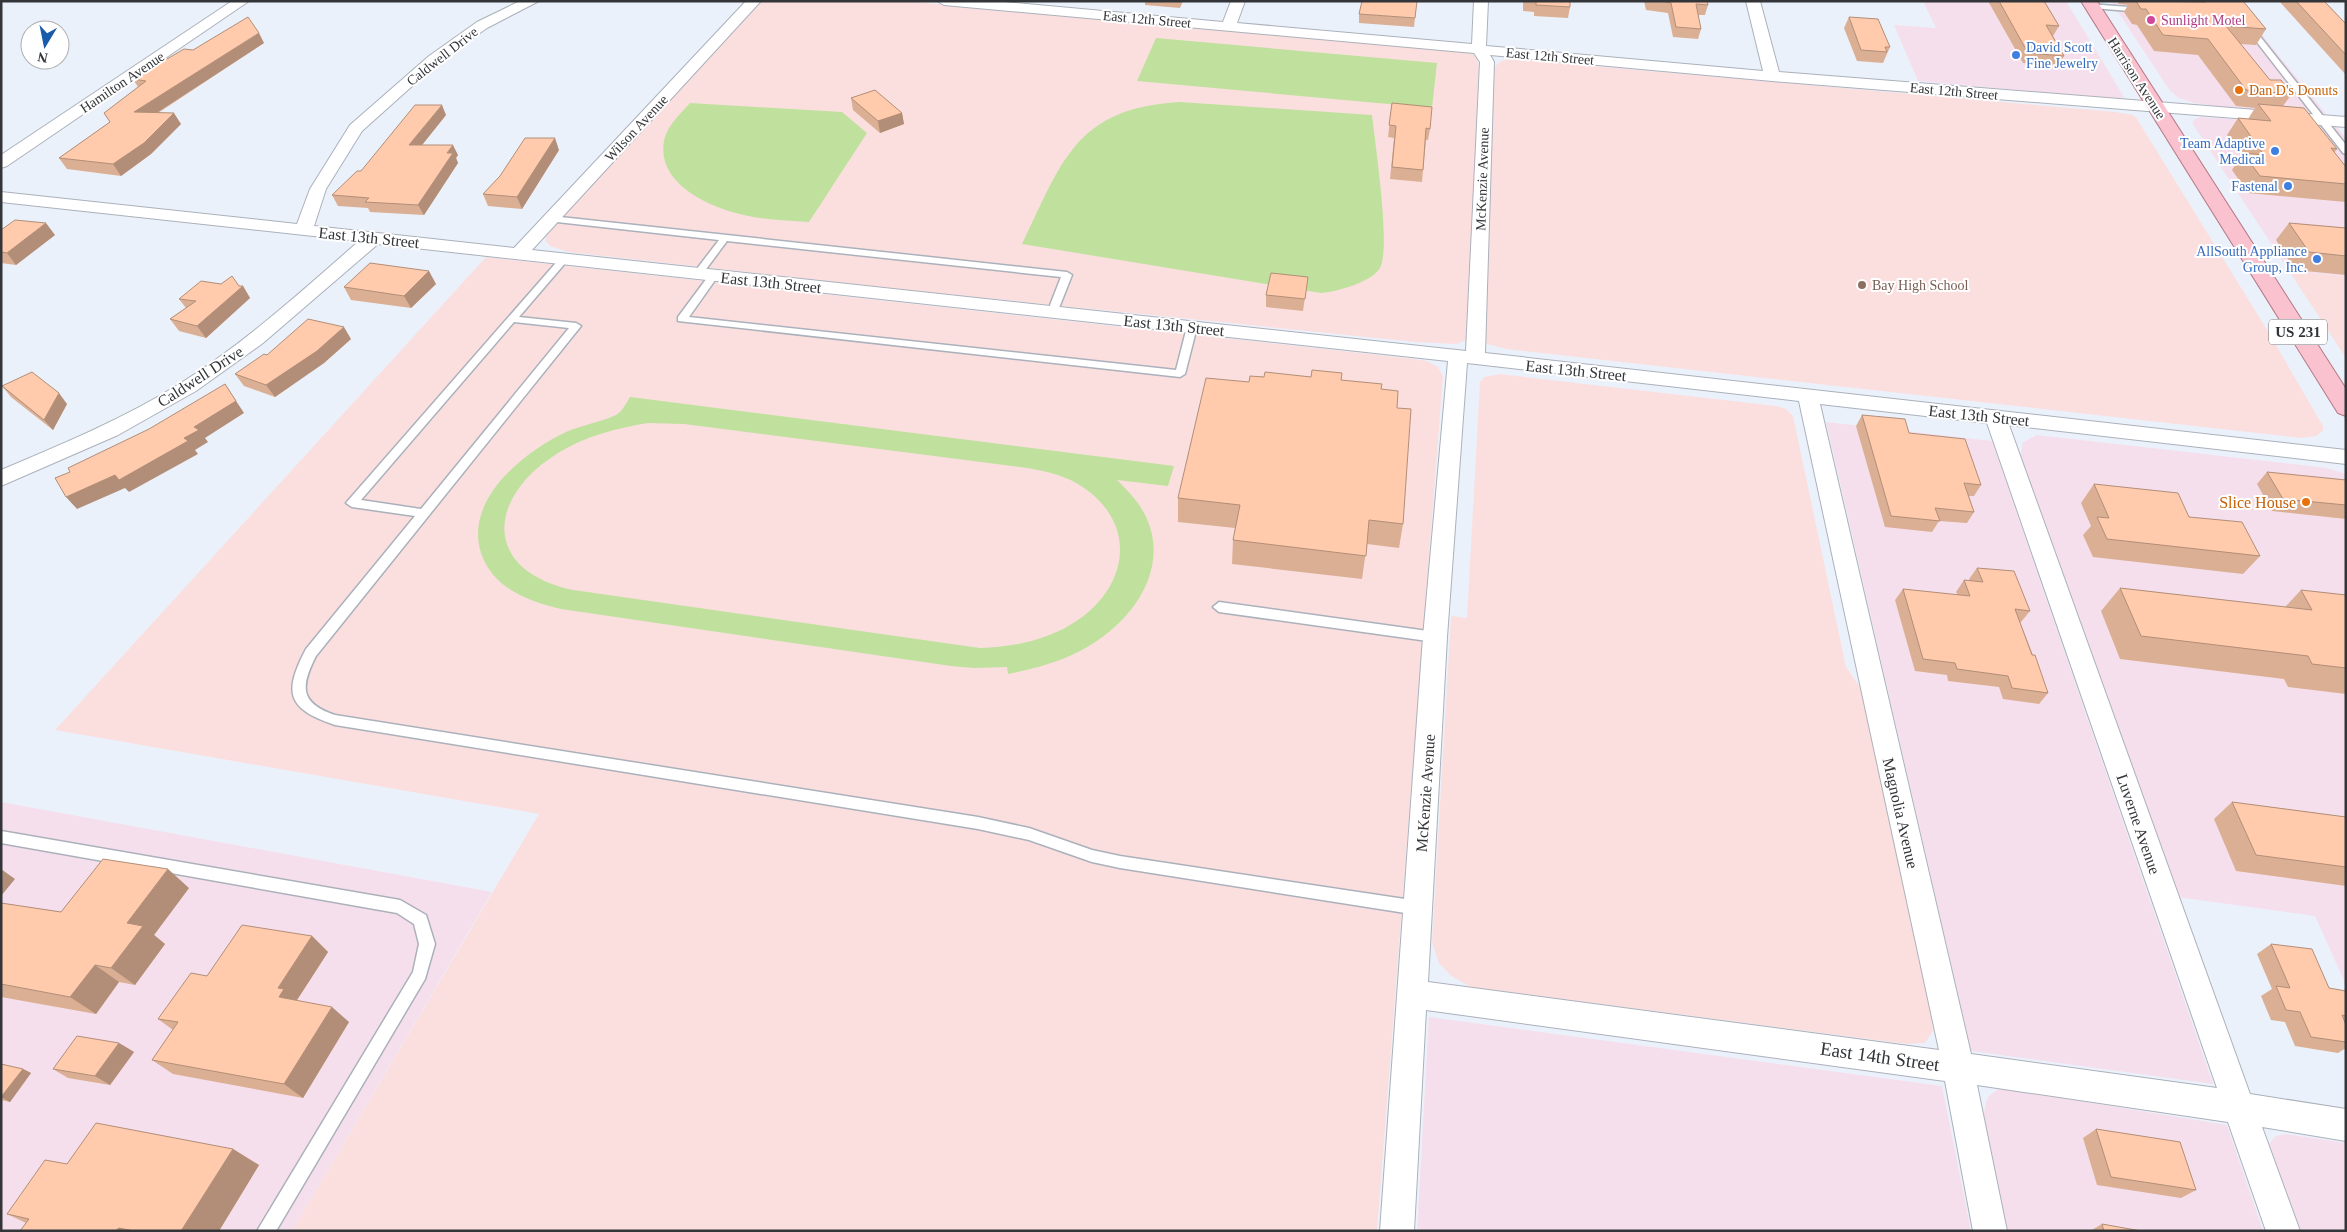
<svg xmlns="http://www.w3.org/2000/svg" width="2347" height="1232" viewBox="0 0 2347 1232" font-family="'Times New Roman',serif">
<style>
.commercial{fill:#f6dfec}
.education{fill:#fbdfdf}
.green{fill:#bfe19d;fill-rule:evenodd}
.lines{fill:none;stroke-linecap:round;stroke-linejoin:round}
.lane-casing{stroke:#abb1bb;stroke-width:3}
.street-casing{stroke:#abb1bb;stroke-width:2}
.primary-casing{stroke:#b27784;stroke-width:2}
.lane{fill:#fff;fill-rule:evenodd}
.street{fill:#fff;fill-rule:evenodd}
.primary{fill:#fac2ce;fill-rule:evenodd}
.wall{fill:#dbaf94}
.shaded-wall{fill:#b28e78}
.building{fill:#ffcbac;stroke:#b28e78}
.hotel-dot{fill:#d1479c;stroke:#fff;stroke-width:2}
.shop-dot{fill:#3f7fe0;stroke:#fff;stroke-width:2}
.food-dot{fill:#e8710a;stroke:#fff;stroke-width:2}
.education-dot{fill:#8d6e63;stroke:#fff;stroke-width:2}
.labels{text-anchor:middle;stroke-width:4;stroke-linejoin:round;paint-order:stroke}
.far-street-label{font-size:14px;fill:#333539;stroke:#fff}
.far-hotel-label{font-size:14px;fill:#b23c85;stroke:#fff;text-anchor:start}
.far-shop-label{font-size:14px;fill:#366cbe;stroke:#fff;text-anchor:end}
.far-food-label{font-size:14px;fill:#c56008;stroke:#fff;text-anchor:start}
.far-education-label{font-size:14px;fill:#785e54;stroke:#fff;text-anchor:start}
.shield{fill:#fff;stroke:#707274;stroke-width:1}
.shield-label{font-size:15px;font-weight:bold;fill:#333539}
.street-label{font-size:16px;fill:#333539;stroke:#fff}
.food-label{font-size:16px;fill:#c56008;stroke:#fff;text-anchor:end}
.near-street-label{font-size:19px;fill:#333539;stroke:#fff}
</style>
<rect width="100%" height="100%" fill="#ebf1fb"/>
<g class="commercial">
<polygon points="1923,1 2066,1 2124,97 2116,99 1918,81 1894,25 1936,28"/>
<polygon points="2111,1 2235,1 2327,115 2222,107 2194,103 2179,98 2170,91"/>
<polygon points="2201,117 2336,126 2346,138 2346,276 2289,271 2192,123 2195,119"/>
<polygon points="1826,422 1992,441 2213,1084 1971,1051"/>
<polygon points="2037,435 2327,468 2346,474 2346,985 2315,916 2177,897 2020,457 2023,442"/>
<polygon points="1,802 492,892 292,1231 1,1231"/>
<polygon points="1429,1017 1942,1086 1971,1231 1417,1231"/>
<polygon points="2000,1088 2227,1125 2263,1231 2007,1231 1983,1119 1986,1102 1989,1096"/>
<polygon points="2286,1134 2346,1143 2346,1231 2298,1231 2268,1145 2276,1136"/>
</g>
<g class="education">
<polygon points="761,1 904,1 1468,52 1474,55 1477,58 1479,68 1470,333 1467,340 1456,344 1415,342 917,291 568,252 550,246 545,240 548,233"/>
<polygon points="1512,59 2116,112 2133,115 2137,119 2266,328 2323,426 2323,431 2316,436 2302,438 1506,349 1487,344 1484,341 1492,69 1501,61"/>
<polygon points="486,257 1415,359 1427,361 1438,367 1443,376 1377,1231 292,1231 539,814 55,730"/>
<polygon points="2289,271 2346,276 2346,358"/>
<polygon points="1499,374 1776,406 1786,409 1793,416 1846,667 1860,687 1928,993 1933,1031 1925,1043 1907,1044 1471,987 1451,976 1439,963 1432,943 1451,616 1467,618 1480,382 1484,377"/>
</g>
<g class="green">
<polygon points="1156,38 1437,63 1432,108 1137,81"/>
<path d="M 1180,102 L 1372,115 C 1375,143 1391,248 1380,268 C 1372,282 1336,292 1321,293 L 1022,244 C 1062,162 1075,108 1180,102 Z"/>
<path d="M 690,103 L 842,112 L 867,133 L 809,222 C 786,220 762,220 740,214 C 706,206 653,181 665,137 C 669,124 681,113 690,103 Z"/>
<path d="M 630,397 L 1174,466 L 1168,486 L 1117,480 C 1129,492 1140,503 1147,519 C 1171,574 1126,629 1078,652 C 1056,663 1033,669 1008,674 L 1007,667 L 974,668 L 951,666 L 561,609 C 527,601 493,588 481,553 C 464,499 524,452 566,432 C 582,425 601,422 616,415 C 622,412 627,402 630,397 ZM 648,423 L 684,424 L 1027,468 C 1045,471 1063,475 1078,484 C 1137,520 1131,583 1078,620 C 1049,640 1014,647 980,648 L 573,590 C 481,570 487,497 558,453 C 586,436 617,428 648,423 Z"/>
</g>
<g class="lines">
<defs>
<g id="lane">
<polygon points="2225,1 2232,1 2346,145 2346,154 2343,153"/>
<polygon points="2089,4 2142,8 2146,10 2142,12 2092,8 2088,6"/>
<polygon points="551,216 1067,272 1072,275 1057,313 1052,316 1047,313 1061,277 727,241 701,276 698,277 693,274 719,240 548,221 548,217"/>
<path d="M 564,256 L 567,257 L 567,261 L 519,317 L 576,323 L 581,326 L 316,656 C 300,687 300,703 335,715 L 978,817 L 1029,828 L 1092,850 L 1120,856 L 1418,901 L 1423,903 L 1425,908 L 1423,913 L 1418,915 L 1120,868 L 1092,862 L 1029,840 L 978,829 L 335,725 C 287,709 283,693 306,649 L 415,516 L 352,507 L 346,503 L 561,257 ZM 514,322 L 569,328 L 421,509 L 361,500 Z"/>
<polygon points="713,273 718,276 689,317 1176,370 1187,327 1192,324 1197,327 1185,374 1180,377 678,321 678,317 710,274"/>
<polygon points="1219,602 1435,632 1439,634 1441,637 1439,640 1435,642 1219,612 1213,607"/>
<polygon points="1,831 400,900 426,915 435,944 425,979 276,1231 257,1231 413,972 419,944 414,924 397,913 1,843"/>
</g>
<g id="street">
<polygon points="232,1 249,1 7,166 1,168 1,155"/>
<path d="M 520,1 L 539,1 L 487,28 L 439,62 L 362,131 L 326,189 L 314,226 L 514,248 L 746,1 L 761,1 L 532,250 L 1466,351 L 1480,62 L 1474,53 L 944,5 L 937,1 L 993,1 L 1223,22 L 1231,1 L 1245,1 L 1237,23 L 1472,44 L 1474,1 L 1488,1 L 1486,46 L 1763,71 L 1746,1 L 1760,1 L 1779,72 L 2346,117 L 2346,127 L 1772,81 L 1490,55 L 1494,62 L 1485,353 L 2346,450 L 2346,464 L 2009,425 L 2250,1094 L 2346,1109 L 2346,1141 L 2262,1127 L 2300,1231 L 2266,1231 L 2228,1122 L 1977,1085 L 2007,1231 L 1973,1231 L 1945,1081 L 1426,1010 L 1414,1231 L 1380,1231 L 1423,637 L 1448,361 L 378,244 L 263,343 L 196,391 L 118,435 L 1,486 L 1,470 C 63,444 125,418 181,383 C 246,342 302,291 359,241 L 1,202 L 1,192 L 297,224 L 310,189 L 350,125 L 429,56 L 477,22 ZM 1467,363 L 1799,401 L 1939,1050 L 1428,982 L 1447,637 ZM 1820,404 L 1987,423 L 2217,1088 L 1971,1054 Z"/>
</g>
<polygon id="primary" points="2081,1 2097,1 2346,389 2346,416 2338,413"/>
</defs>
<use href="#lane" class="lane-casing"/>
<use href="#street" class="street-casing"/>
<use href="#primary" class="primary-casing"/>
<use href="#lane" class="lane"/>
<use href="#street" class="street"/>
<use href="#primary" class="primary"/>
</g>
<g class="wall">
<polygon points="1145,1 1183,1 1180,8 1145,5"/>
<polygon points="1523,1 1570,1 1570,7 1568,18 1534,16 1534,12 1523,11"/>
<polygon points="1644,1 1707,1 1708,5 1705,15 1698,15 1701,29 1698,39 1673,37 1668,13 1646,10"/>
<polygon points="1988,1 2044,1 2059,26 2053,36 2064,56 2058,66 2023,63"/>
<polygon points="2117,1 2243,1 2266,29 2256,45 2240,44 2270,80 2292,94 2283,106 2337,149 2334,153 2346,167 2346,202 2248,193 2232,170 2241,156 2227,135 2238,118 2248,119 2255,108 2236,106 2198,55 2154,51 2137,25 2132,24 2124,12 2128,5 2119,4"/>
<polygon points="2279,1 2324,1 2346,24 2346,75"/>
<polygon points="1359,14 1415,18 1414,27 1359,23"/>
<polygon points="1849,17 1890,47 1883,63 1857,61 1844,28"/>
<polygon points="264,43 158,113 181,124 151,154 121,176 67,169 59,158 110,122 104,113 138,87 133,79 193,50"/>
<polygon points="851,98 902,113 904,124 880,133 853,110"/>
<polygon points="1392,103 1430,129 1428,140 1426,140 1423,170 1422,182 1390,179 1394,138 1388,137"/>
<polygon points="446,115 422,145 458,155 456,158 458,163 424,215 370,212 368,208 338,206 332,195 361,171"/>
<polygon points="559,150 522,209 488,206 483,194 500,176"/>
<polygon points="2289,223 2346,228 2346,275 2295,270 2276,240"/>
<polygon points="1,230 55,235 16,265 1,263"/>
<polygon points="1308,277 1303,311 1266,307 1266,295"/>
<polygon points="436,284 411,308 351,300 344,287"/>
<polygon points="239,286 243,286 250,298 206,338 179,331 170,319 186,308 179,299"/>
<polygon points="351,339 324,363 275,397 244,386 235,374 267,355"/>
<polygon points="1264,377 1311,377 1341,380 1381,389 1397,408 1403,524 1399,548 1367,544 1362,579 1232,564 1233,540 1235,528 1178,522 1178,498 1249,382"/>
<polygon points="2,386 67,404 53,430 11,397"/>
<polygon points="1862,415 1909,433 1981,485 1974,496 1969,496 1974,512 1967,523 1939,521 1932,532 1885,527 1856,426"/>
<polygon points="2267,472 2346,480 2346,519 2272,511 2257,484"/>
<polygon points="2094,484 2189,517 2260,556 2243,574 2093,557 2083,535 2091,526 2081,503"/>
<polygon points="1977,568 2030,611 2021,622 2020,622 2048,693 2039,704 2003,699 1999,687 1948,681 1947,675 1915,671 1895,600 1903,589 1958,595 1956,592 1964,580 1970,581 1969,579"/>
<polygon points="2120,588 2285,607 2301,590 2346,595 2346,694 2288,687 2284,679 2120,659 2101,611"/>
<polygon points="2232,802 2346,817 2346,886 2236,871 2214,819"/>
<polygon points="189,888 154,935 165,944 135,985 119,982 96,1014 1,997 1,903 61,912"/>
<polygon points="312,936 328,952 297,1000 349,1022 303,1098 173,1074 152,1060 173,1030 158,1019 207,976"/>
<polygon points="2271,944 2329,988 2346,991 2346,1048 2338,1053 2295,1046 2285,1022 2271,1020 2261,996 2272,989 2257,954"/>
<polygon points="119,1043 134,1052 110,1085 68,1078 53,1069"/>
<polygon points="1,1064 23,1069 31,1073 10,1102 1,1100"/>
<polygon points="2096,1129 2196,1190 2181,1198 2097,1185 2083,1138"/>
<polygon points="233,1149 259,1165 219,1231 20,1231 26,1223 7,1214"/>
<polygon points="2102,1224 2141,1231 2090,1231"/>
</g>
<g class="shaded-wall">
<polygon points="259,33 264,43 141,123 134,112"/>
<polygon points="442,105 446,115 414,155 409,145"/>
<polygon points="174,113 181,124 151,154 121,176 113,164"/>
<polygon points="902,113 904,124 880,133 878,121"/>
<polygon points="555,138 559,150 522,209 517,197"/>
<polygon points="453,145 458,155 456,158 458,163 424,215 418,205 447,153"/>
<polygon points="46,223 55,235 16,265 7,253"/>
<polygon points="429,271 436,284 411,308 404,296"/>
<polygon points="243,286 250,298 206,338 197,326"/>
<polygon points="344,327 351,339 324,363 275,397 266,385"/>
<polygon points="225,384 244,413 205,438 208,442 195,450 198,454 129,492 125,488 77,509 66,497 184,438"/>
<polygon points="59,393 67,404 53,430 44,420"/>
<polygon points="1,869 15,879 1,896"/>
<polygon points="168,869 189,888 154,935 165,944 135,985 111,968 127,923"/>
<polygon points="312,936 328,952 297,1000 302,1004 279,997 278,988"/>
<polygon points="95,965 119,982 96,1014 70,997"/>
<polygon points="332,1007 349,1022 303,1098 284,1084"/>
<polygon points="119,1043 134,1052 110,1085 95,1076"/>
<polygon points="23,1069 31,1073 10,1102 1,1097"/>
<polygon points="233,1149 259,1165 219,1231 181,1231"/>
<polygon points="119,1228 125,1231 115,1231"/>
</g>
<g class="building">
<polygon points="1362,1 1417,1 1415,18 1359,14"/>
<polygon points="1536,1 1570,1 1570,7 1536,5"/>
<polygon points="1661,1 1707,1 1708,5 1696,4 1701,29 1676,27 1671,3"/>
<polygon points="1999,1 2044,1 2059,26 2046,25 2064,56 2028,53"/>
<polygon points="2136,1 2206,2 2206,1 2243,1 2266,29 2226,26 2270,80 2281,80 2292,94 2246,90 2208,39 2163,35 2146,9 2141,9"/>
<polygon points="2296,1 2324,1 2346,24 2346,55"/>
<polygon points="248,17 259,33 134,112 174,113 144,143 113,164 59,158 110,122 104,113 146,81 133,79 184,49 193,50"/>
<polygon points="1849,17 1878,19 1890,47 1885,47 1887,52 1861,50"/>
<polygon points="875,90 902,113 878,121 851,98"/>
<polygon points="1392,103 1432,107 1430,129 1426,128 1423,170 1392,167 1396,126 1389,125"/>
<polygon points="2258,104 2304,108 2337,149 2331,148 2346,167 2346,184 2260,176 2243,153 2264,155 2238,118 2271,121"/>
<polygon points="415,105 442,105 409,145 453,145 447,153 453,153 418,205 365,202 369,198 332,195 357,171 361,171"/>
<polygon points="525,138 555,138 517,197 483,194 500,176"/>
<polygon points="15,220 46,223 7,253 1,252 1,230"/>
<polygon points="2289,223 2346,228 2346,256 2309,252"/>
<polygon points="370,263 429,271 404,296 344,287"/>
<polygon points="1271,273 1308,277 1305,299 1266,295"/>
<polygon points="232,276 239,286 243,286 197,326 170,319 196,301 179,299 201,281 221,284"/>
<polygon points="308,319 344,327 317,351 266,385 235,374 264,354 267,355"/>
<polygon points="1312,370 1342,373 1341,380 1382,384 1381,389 1398,391 1397,408 1411,409 1403,524 1369,520 1366,556 1233,540 1240,505 1178,498 1206,378 1249,382 1250,376 1264,377 1265,372 1311,377"/>
<polygon points="32,372 59,393 44,420 2,386"/>
<polygon points="225,384 236,401 194,427 199,430 184,438 188,441 119,480 115,475 66,497 55,478 70,472 68,468 149,429"/>
<polygon points="1862,415 1905,419 1909,433 1965,439 1981,485 1964,483 1974,512 1935,508 1940,521 1891,516"/>
<polygon points="2267,472 2346,480 2346,505 2283,499"/>
<polygon points="2094,484 2178,493 2189,517 2242,522 2260,556 2107,539 2097,517 2109,518"/>
<polygon points="1977,568 2014,571 2030,611 2015,609 2032,655 2035,655 2048,693 2012,688 2008,676 1957,669 1955,663 1923,659 1903,589 1970,596 1964,580 1983,582"/>
<polygon points="2120,588 2312,610 2301,590 2346,595 2346,668 2312,664 2308,656 2141,636"/>
<polygon points="2232,802 2346,817 2346,867 2256,855"/>
<polygon points="103,859 168,869 127,923 143,926 111,968 95,965 70,997 1,984 1,903 61,912"/>
<polygon points="242,925 312,936 278,988 284,989 279,997 332,1007 284,1084 152,1060 178,1022 158,1019 191,973 207,976"/>
<polygon points="2271,944 2312,949 2329,988 2346,991 2346,1016 2342,1015 2346,1025 2346,1042 2311,1037 2300,1012 2286,1010 2276,986 2290,988"/>
<polygon points="77,1036 119,1043 95,1076 53,1069"/>
<polygon points="1,1064 23,1069 1,1097"/>
<polygon points="96,1123 233,1149 181,1231 134,1231 119,1228 115,1231 20,1231 29,1219 7,1214 45,1160 67,1164"/>
<polygon points="2096,1129 2180,1142 2196,1190 2111,1177"/>
<polygon points="2102,1224 2141,1231 2104,1231"/>
</g>
<circle class="hotel-dot" cx="2151" cy="20" r="5"/>
<g class="shop-dot">
<circle cx="2016" cy="55" r="5"/>
<circle cx="2275" cy="151" r="5"/>
<circle cx="2288" cy="186" r="5"/>
<circle cx="2317" cy="259" r="5"/>
</g>
<g class="food-dot">
<circle cx="2239" cy="90" r="5"/>
<circle cx="2306" cy="502" r="5"/>
</g>
<circle class="education-dot" cx="1862" cy="285" r="5"/>
<g class="labels">
<g class="far-street-label">
<text transform="translate(1147 19) rotate(5)" y="5">East 12th Street</text>
<text transform="translate(442 56) rotate(-38)" y="5">Caldwell Drive</text>
<text transform="translate(1550 56) rotate(5)" y="5">East 12th Street</text>
<text transform="translate(2137 78) rotate(57)" y="5">Harrison Avenue</text>
<text transform="translate(122 82) rotate(-34)" y="5">Hamilton Avenue</text>
<text transform="translate(1954 91) rotate(5)" y="5">East 12th Street</text>
<text transform="translate(636 128) rotate(-47)" y="5">Wilson Avenue</text>
<text transform="translate(1482 179) rotate(-88)" y="5">McKenzie Avenue</text>
</g>
<g class="far-hotel-label">
<text x="2161" y="25">Sunlight Motel</text>
</g>
<g class="far-shop-label">
<text x="2026" y="52" text-anchor="start">David Scott<tspan x="2026" dy="16">Fine Jewelry</tspan></text>
<text x="2265" y="148">Team Adaptive<tspan x="2265" dy="16">Medical</tspan></text>
<text x="2278" y="191">Fastenal</text>
<text x="2307" y="256">AllSouth Appliance<tspan x="2307" dy="16">Group, Inc.</tspan></text>
</g>
<g class="far-food-label">
<text x="2249" y="95">Dan D's Donuts</text>
</g>
<g class="far-education-label">
<text x="1872" y="290">Bay High School</text>
</g>
<rect class="shield" x="2269" y="319.5" width="58" height="25" rx="4"/>
<g class="shield-label">
<text x="2298" y="337">US 231</text>
</g>
<g class="street-label">
<text transform="translate(369 237) rotate(6)" y="6">East 13th Street</text>
<text transform="translate(771 282) rotate(6)" y="6">East 13th Street</text>
<text transform="translate(1174 325) rotate(6)" y="6">East 13th Street</text>
<text transform="translate(1576 370) rotate(6)" y="6">East 13th Street</text>
<text transform="translate(200 376) rotate(-33)" y="6">Caldwell Drive</text>
<text transform="translate(1979 415) rotate(6)" y="6">East 13th Street</text>
<text transform="translate(1425 793) rotate(-86)" y="6">McKenzie Avenue</text>
<text transform="translate(1901 813) rotate(77)" y="6">Magnolia Avenue</text>
<text transform="translate(2139 824) rotate(71)" y="6">Luverne Avenue</text>
</g>
<g class="food-label">
<text x="2296" y="508">Slice House</text>
</g>
<g class="near-street-label">
<text transform="translate(1880 1056) rotate(8)" y="7">East 14th Street</text>
</g>
</g>
<rect width="2347" height="1232" fill="none" stroke="#333539" stroke-width="5"/>
<g transform="translate(45 45) rotate(190)"><circle r="24" fill="#ffffff" stroke="#adaeb0"/>
<path d="M0-4L9 19L0 12L-9 19Z" fill="#1a5bac"/>
<text y="-8" font-size="14" font-weight="bold" text-anchor="middle" fill="#333539">N</text>
</g>
</svg>
